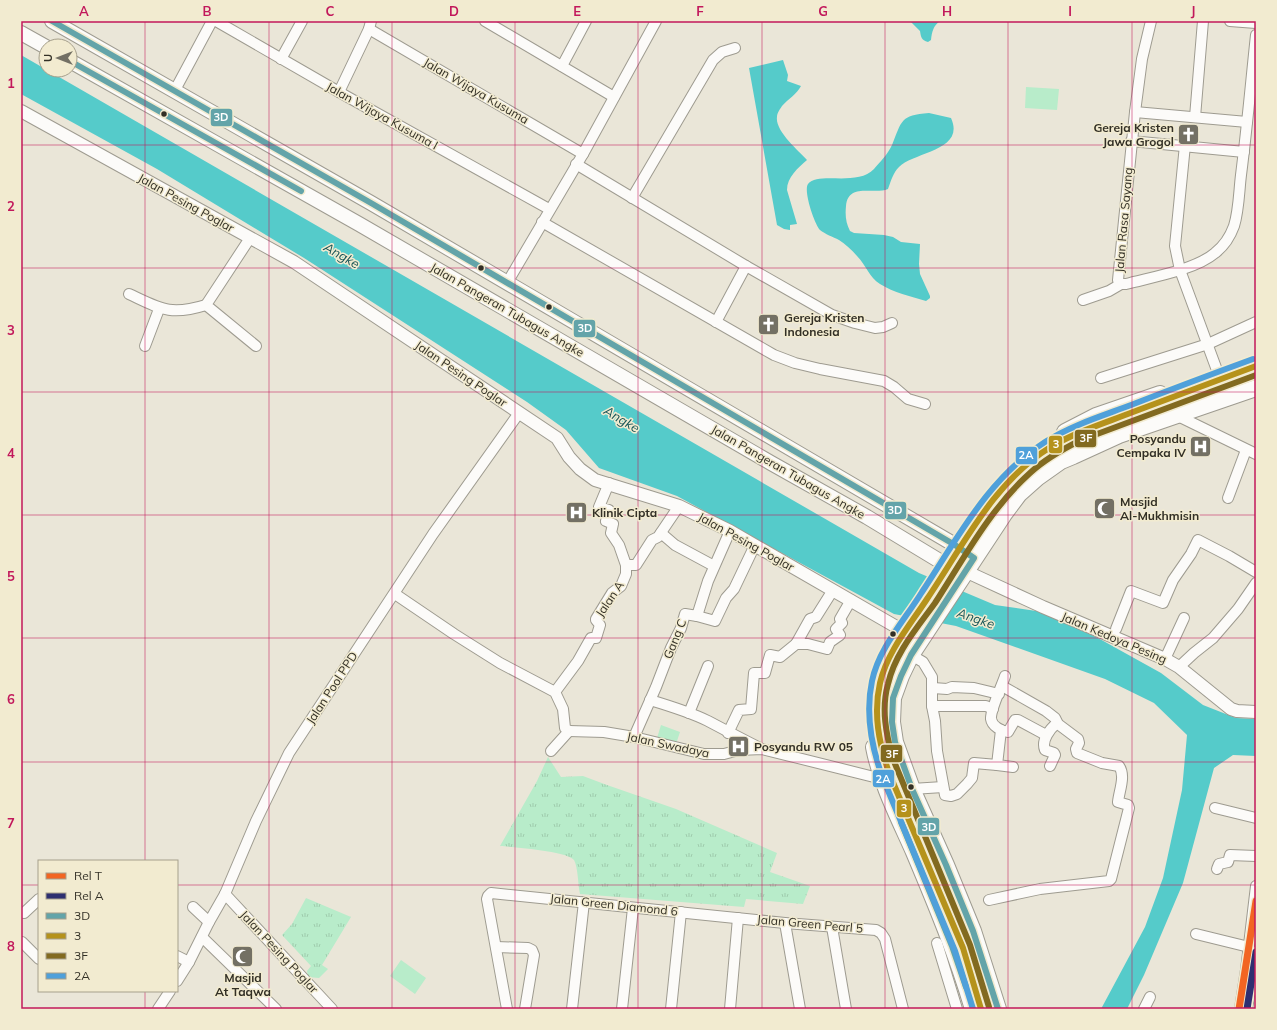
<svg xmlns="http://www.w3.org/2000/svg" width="1277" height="1030" viewBox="0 0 1277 1030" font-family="Mulish,sans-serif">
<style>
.grass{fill:url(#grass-tufts)}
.pitch{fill:#b8ecca}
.water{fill:#55cbca}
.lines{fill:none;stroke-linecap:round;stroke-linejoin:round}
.minor-casing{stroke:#9e9b90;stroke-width:12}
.tertiary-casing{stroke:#9e9b90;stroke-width:14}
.secondary-casing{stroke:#9e9b90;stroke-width:16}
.trunk-casing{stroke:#9e9b90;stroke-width:18}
.minor{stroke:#fcfbf9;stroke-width:10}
.tertiary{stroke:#fcfbf9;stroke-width:12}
.secondary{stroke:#fcfbf9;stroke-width:14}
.trunk{stroke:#fcfbf9;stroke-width:16}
.trunk-bridge-casing{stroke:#9e9b90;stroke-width:18;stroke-linecap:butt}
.trunk-bridge{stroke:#fcfbf9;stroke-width:16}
.bus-1-casing{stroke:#f2ebd0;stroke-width:9}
.bus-2-casing{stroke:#f2ebd0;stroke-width:9}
.bus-3-casing{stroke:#f2ebd0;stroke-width:9}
.bus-4-casing{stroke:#f2ebd0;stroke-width:9}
.bus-1{stroke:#63a4a9;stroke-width:6}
.bus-2{stroke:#b5921b;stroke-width:6}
.bus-3{stroke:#826a20;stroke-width:6}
.bus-4{stroke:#4fa0da;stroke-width:6}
.rail-1-casing{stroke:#f2ebd0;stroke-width:10}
.rail-2-casing{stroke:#f2ebd0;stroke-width:10}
.rail-1{stroke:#f26522;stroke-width:7}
.rail-2{stroke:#2e2f70;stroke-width:7}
.grid{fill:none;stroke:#c2185b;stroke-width:1;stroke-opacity:0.55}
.bus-dot{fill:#333026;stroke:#f2ebd0;stroke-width:1.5}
.labels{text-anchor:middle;stroke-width:3;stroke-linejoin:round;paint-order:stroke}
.street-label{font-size:12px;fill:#333026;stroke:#f2ebd0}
.poi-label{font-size:12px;font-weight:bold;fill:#333026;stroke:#f2ebd0;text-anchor:start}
.water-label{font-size:13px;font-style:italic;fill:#175557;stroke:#f2ebd0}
.line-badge{stroke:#f2ebd0;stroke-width:1.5}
.badge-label{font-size:11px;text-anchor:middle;font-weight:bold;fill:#fff}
.neatline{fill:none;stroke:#c2185b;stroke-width:1.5}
.grid-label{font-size:13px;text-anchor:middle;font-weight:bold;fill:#c2185b}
</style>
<defs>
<pattern id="grass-tufts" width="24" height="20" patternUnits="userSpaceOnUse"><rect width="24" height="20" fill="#b8ecca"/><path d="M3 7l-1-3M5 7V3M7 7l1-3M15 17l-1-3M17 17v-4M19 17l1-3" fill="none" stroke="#9fcbad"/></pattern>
</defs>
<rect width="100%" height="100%" fill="#eae6d8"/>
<g class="grass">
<path d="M 548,757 L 561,777 L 583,776 L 607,785 L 676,809 L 777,853 L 770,872 L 810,886 L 803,904 L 746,899 L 744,907 L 580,894 C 578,885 578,867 574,860 C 568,851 513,847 500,846 L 537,781 Z"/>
<polygon points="306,898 351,917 322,965 328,969 319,978 308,977 307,971 311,966 282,935 292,924"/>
</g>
<g class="pitch">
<polygon points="1026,87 1059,89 1057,110 1025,108"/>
<polygon points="661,725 680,732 676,744 657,738"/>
<polygon points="401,960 426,978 415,994 390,976"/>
</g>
<g class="water">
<path d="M 910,21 L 940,21 C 933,26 932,32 931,40 L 928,42 C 921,40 921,37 920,31 Z"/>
<polygon points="21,55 919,573 995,605 1043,612 1098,638 1161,673 1203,705 1236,718 1256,719 1256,756 1233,755 1214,768 1183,883 1144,975 1127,1009 1101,1009 1145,927 1163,878 1182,790 1187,735 1154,703 1105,679 956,626 894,614 677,496 599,468 566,430 527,402 304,258 157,169 21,94"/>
<path d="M 783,60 L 788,75 L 787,81 L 801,86 C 797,94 788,99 782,106 C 780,109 777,113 777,117 C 775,131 798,150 807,160 C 798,168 787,177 787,190 L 797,224 L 790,225 L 790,230 L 784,229 L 777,225 L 749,68 Z"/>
<path d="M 929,113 L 951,118 C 966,151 913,152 899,167 C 893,173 891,181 888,189 C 874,195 848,182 846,206 C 845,216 846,223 850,231 L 854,233 L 884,235 L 893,237 L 901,242 L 920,244 L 919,264 L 920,274 L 930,296 L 930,298 L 926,301 C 910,296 894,293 880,284 C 869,277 866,265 857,256 C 852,250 845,244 839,240 C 833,237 825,234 820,230 C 815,225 803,191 808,184 C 818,171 857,187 874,169 C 880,162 888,154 892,145 C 902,121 900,115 929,113 Z"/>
</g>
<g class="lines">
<defs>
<g id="minor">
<polyline points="216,21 346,96 549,209"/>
<polyline points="485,21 614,97"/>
<polyline points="1230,21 1256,23"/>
<polyline points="369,29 583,154"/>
<polyline points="281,59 302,21"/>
<polyline points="562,66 586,21"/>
<polyline points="175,90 212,21"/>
<polyline points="339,92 369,29 371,21"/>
<polyline points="1135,112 1247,122"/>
<polyline points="1195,117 1203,21"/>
<polyline points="1131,141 1244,152"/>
<polyline points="1185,145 1175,246 1180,270 1218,373"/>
<polyline points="576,164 746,266 832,315 855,323 875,328 883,327 892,323"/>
<polyline points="632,198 713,60 722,52 735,48"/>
<polyline points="542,222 774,355 795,363 820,369 884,381 894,387 908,399 925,404"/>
<polyline points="250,238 206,305 256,346"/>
<polyline points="507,283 583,154 656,21"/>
<polyline points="1121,284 1119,283 1118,280 1135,112 1142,59 1151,21"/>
<path d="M 129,294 C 161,309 170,316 206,305"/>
<path d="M 1083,300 L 1109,291 L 1121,284 L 1126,284 C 1152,277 1195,270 1215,253 C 1224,246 1230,237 1234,226 C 1239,210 1239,191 1241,175 C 1247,128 1251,82 1256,35"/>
<polyline points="716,322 746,266"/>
<polyline points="145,346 159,309"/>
<polyline points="1101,378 1208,344 1256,322"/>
<polyline points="1178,416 1256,454"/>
<polyline points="1228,498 1246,450"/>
<polyline points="661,533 675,545 714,566"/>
<polyline points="626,565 636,565 652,540 658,537 679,506"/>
<polyline points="395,594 454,634 500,663 555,692 563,709 565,728 569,731"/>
<polyline points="697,616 715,621 726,598 734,589 755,545"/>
<polyline points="1116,629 1131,591 1163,603 1173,580 1191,554 1198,540 1229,556 1256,572"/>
<polyline points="796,644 810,619 816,617 833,590"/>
<polyline points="911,655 923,662 932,677 932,706 935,721 937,751 945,795 951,796 957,794 967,784 972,778 974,763 997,765"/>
<polyline points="1165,659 1184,618"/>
<polyline points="1179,667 1194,653 1213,638 1238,609 1256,583"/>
<path d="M 1005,676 C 1002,686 990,710 991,719 C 992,726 1001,731 1008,732 L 1015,720 L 1018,720 L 1046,735"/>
<polyline points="933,688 947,689 952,687 974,688 999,694"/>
<polyline points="555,692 578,661 591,638 596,638 600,625 596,620 596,619 612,593 621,586 626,574 626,565 619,545 611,533 613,524 606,521 609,510 599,507 609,483"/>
<path d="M 650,700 C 670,706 690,712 708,721 C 725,730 742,739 760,748"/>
<polyline points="932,706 986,706 993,709"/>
<polyline points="689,713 708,666"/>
<polyline points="1001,730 997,765 1013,767"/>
<polyline points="569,731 604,732 634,737 704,754 724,754 739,750 762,749 882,779"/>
<polyline points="728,733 739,710 751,709 754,673 765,673 770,655 780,657 796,644 808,644 827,649 830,642 840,635 836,629 842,623 840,619 851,600"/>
<polyline points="634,737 656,687 671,648 681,628 685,614 697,616 708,581 730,531"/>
<polyline points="551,751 569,731"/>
<path d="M 1050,766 L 1055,755 L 1054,753 L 1045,750 C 1041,740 1050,729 1057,723"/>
<polyline points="912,789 943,787"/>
<polyline points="1215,808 1256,818"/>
<polyline points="1217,869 1219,864 1228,862 1230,855 1256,856"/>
<polyline points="225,894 332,1009"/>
<path d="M 989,900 L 1040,889 L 1109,881 L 1111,879 L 1129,808 L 1128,805 L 1118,802 C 1119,791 1126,776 1119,766 L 1102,763 L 1077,753 L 1076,749 L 1079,743 L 1078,739 L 1058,724 L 1055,718 L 1046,711 L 1002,686"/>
<polyline points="193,907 209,922"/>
<polyline points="24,913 39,899"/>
<polyline points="785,923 800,1009"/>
<polyline points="832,927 846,1009"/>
<polyline points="1196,934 1249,947"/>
<polyline points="202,937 276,1009"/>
<polyline points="22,942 39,959"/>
<polyline points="937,943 957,1009"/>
<polyline points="496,947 528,948 532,950 534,955 525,1009"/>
<polyline points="177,956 189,962"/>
<polyline points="177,981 189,962 209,922 225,894 256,821 289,753 433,534 519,413"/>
<polyline points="158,1009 170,991"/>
<polyline points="507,1009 487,899 488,896 491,893 785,923 876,930 881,933 885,939 903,1009"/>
<polyline points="572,1009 584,902"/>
<polyline points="622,1009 633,908"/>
<polyline points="671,1009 681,912"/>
<polyline points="730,1009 738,918"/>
<polyline points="1144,1009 1150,997"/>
<polyline points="1240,1009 1246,970 1256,886"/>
<polyline points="1247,1009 1256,952"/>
</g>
<g id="tertiary">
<polyline points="21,111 294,262 557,438 569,457 580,469 595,480 679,506 730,531 900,629"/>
<polyline points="965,571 1043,607 1165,659 1179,667 1231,709 1237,711 1256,712"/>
</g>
<g id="secondary">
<polyline points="52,21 371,203 955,545 974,558"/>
<polyline points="21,33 46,47"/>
<polyline points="70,61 359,224 771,463 867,517 943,563"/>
</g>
<g id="trunk">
<polyline points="1065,432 1096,416 1160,394"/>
<path d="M 874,747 C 881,784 899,818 914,852 C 936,904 957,955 973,1009"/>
<polyline points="998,1009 973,931 946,865 912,789 895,742 892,722 893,698 901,676 911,655 1004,514 1019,494 1037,478 1061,461 1073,456 1119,435 1256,388"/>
</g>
</defs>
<use href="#minor" class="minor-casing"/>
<use href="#tertiary" class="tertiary-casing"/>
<use href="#secondary" class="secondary-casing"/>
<use href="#trunk" class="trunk-casing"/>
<use href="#minor" class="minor"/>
<use href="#tertiary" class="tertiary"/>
<use href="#secondary" class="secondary"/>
<use href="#trunk" class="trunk"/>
<defs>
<path id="trunk-bridge" d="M 981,1009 L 963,948 L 889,773 C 878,741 872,715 880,682 C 886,655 912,621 928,598 C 957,553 985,504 1024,467 C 1040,453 1059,442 1078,433 L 1256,366"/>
</defs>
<use href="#trunk-bridge" class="trunk-bridge-casing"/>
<use href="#trunk-bridge" class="trunk-bridge"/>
<defs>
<g id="bus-1">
<polyline points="52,21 371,203 955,545 974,558 911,655 901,676 893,698 892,722 895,742 912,789 946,865 973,931 998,1009"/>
<polyline points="70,61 301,191"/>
<polyline points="901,822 952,946 966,987"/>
</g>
<path id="bus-2" d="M 981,1009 L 963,948 L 889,773 C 879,743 873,714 880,683 C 887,652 910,625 927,599 C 963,546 993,483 1049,448 C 1075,432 1105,423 1133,412 C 1174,397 1215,381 1256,366"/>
<path id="bus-3" d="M 989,1007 L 970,945 L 893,759 C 886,734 881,709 888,684 C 895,653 917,628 935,603 C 964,558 990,509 1030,473 C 1045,459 1063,449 1081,440 L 1256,375"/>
<path id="bus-4" d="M 973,1009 L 955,951 L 882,776 C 871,745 865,714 872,681 C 879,648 904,621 922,592 C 957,539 989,477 1045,442 C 1072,425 1102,416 1131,405 C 1172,389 1212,374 1253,359"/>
</defs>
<use href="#bus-1" class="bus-1-casing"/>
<use href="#bus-2" class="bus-2-casing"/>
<use href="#bus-3" class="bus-3-casing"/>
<use href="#bus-4" class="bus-4-casing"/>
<use href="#bus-1" class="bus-1"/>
<use href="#bus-2" class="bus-2"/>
<use href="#bus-3" class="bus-3"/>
<use href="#bus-4" class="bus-4"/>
<defs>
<polyline id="rail-1" points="1239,1009 1256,901"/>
<polyline id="rail-2" points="1247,1009 1256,952"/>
</defs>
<use href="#rail-1" class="rail-1-casing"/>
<use href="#rail-2" class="rail-2-casing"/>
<use href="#rail-1" class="rail-1"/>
<use href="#rail-2" class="rail-2"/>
</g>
<path class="grid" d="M 145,21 L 145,861M 269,21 L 269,1009M 392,21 L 392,1009M 515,21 L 515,1009M 638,21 L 638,1009M 762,21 L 762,1009M 885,21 L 885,1009M 1008,21 L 1008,1009M 1132,21 L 1132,1009M 21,145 L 1256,145M 21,268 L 1256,268M 21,392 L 1256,392M 21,515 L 1256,515M 21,638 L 1256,638M 21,762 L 1256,762M 21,885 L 39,885M 177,885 L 1256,885M 145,991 L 145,1009"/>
<defs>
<symbol id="church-square" viewBox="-11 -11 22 22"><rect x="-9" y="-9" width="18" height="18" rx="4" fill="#737064" stroke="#f2ebd0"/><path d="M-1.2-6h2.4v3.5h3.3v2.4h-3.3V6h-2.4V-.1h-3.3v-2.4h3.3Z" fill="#fff"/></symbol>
<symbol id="hospital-square" viewBox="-11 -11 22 22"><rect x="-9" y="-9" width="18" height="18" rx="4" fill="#737064" stroke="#f2ebd0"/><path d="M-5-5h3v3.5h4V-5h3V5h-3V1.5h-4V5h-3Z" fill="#fff"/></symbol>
<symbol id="mosque-square" viewBox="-11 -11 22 22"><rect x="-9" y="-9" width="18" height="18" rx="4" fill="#737064" stroke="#f2ebd0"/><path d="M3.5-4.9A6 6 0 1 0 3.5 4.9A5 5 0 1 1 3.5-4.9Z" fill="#fff"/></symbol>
</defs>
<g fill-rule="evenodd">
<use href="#church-square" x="1176" y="122" width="25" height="25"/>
<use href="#church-square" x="756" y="312" width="25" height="25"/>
<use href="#hospital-square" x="1188" y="434" width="25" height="25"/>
<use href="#mosque-square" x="1092" y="496" width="25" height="25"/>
<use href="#hospital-square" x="564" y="500" width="25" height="25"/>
<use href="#hospital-square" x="726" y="734" width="25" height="25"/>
<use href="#mosque-square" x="230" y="944" width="25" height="25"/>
</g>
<g class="bus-dot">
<circle cx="164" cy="114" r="3.5"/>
<circle cx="481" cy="268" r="3.5"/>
<circle cx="549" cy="307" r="3.5"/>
<circle cx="893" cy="634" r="3.5"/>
<circle cx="911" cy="787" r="3.5"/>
</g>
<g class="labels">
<g class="street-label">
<text transform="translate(476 91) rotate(30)" y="4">Jalan Wijaya Kusuma</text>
<text transform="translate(382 116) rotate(29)" y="4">Jalan Wijaya Kusuma I</text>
<text transform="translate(186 203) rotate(29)" y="4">Jalan Pesing Poglar</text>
<text transform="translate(1124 220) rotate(-85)" y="4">Jalan Rasa Sayang</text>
<text transform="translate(507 310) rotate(30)" y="4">Jalan Pangeran Tubagus Angke</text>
<text transform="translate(461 374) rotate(34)" y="4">Jalan Pesing Poglar</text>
<text transform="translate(788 472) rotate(30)" y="4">Jalan Pangeran Tubagus Angke</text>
<text transform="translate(746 542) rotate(29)" y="4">Jalan Pesing Poglar</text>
<text transform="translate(610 599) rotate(-56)" y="4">Jalan A</text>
<text transform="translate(1114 638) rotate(23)" y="4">Jalan Kedoya Pesing</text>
<text transform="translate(675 639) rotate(-68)" y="4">Gang C</text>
<text transform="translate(332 688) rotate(-57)" y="4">Jalan Pool PPD</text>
<text transform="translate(668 745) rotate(12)" y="4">Jalan Swadaya</text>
<text transform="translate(614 905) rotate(6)" y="4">Jalan Green Diamond 6</text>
<text transform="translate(810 924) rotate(5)" y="4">Jalan Green Pearl 5</text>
<text transform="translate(279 952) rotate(47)" y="4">Jalan Pesing Poglar</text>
</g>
<g class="poi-label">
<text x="1174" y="132" text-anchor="end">Gereja Kristen<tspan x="1174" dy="14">Jawa Grogol</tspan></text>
<text x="784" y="322">Gereja Kristen<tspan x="784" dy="14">Indonesia</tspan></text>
<text x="1186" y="443" text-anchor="end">Posyandu<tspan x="1186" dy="14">Cempaka IV</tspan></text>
<text x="1120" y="506">Masjid<tspan x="1120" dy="14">Al-Mukhmisin</tspan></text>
<text x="592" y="517">Klinik Cipta</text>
<text x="754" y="751">Posyandu RW 05</text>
<text x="243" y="982" text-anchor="middle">Masjid<tspan x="243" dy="14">At Taqwa</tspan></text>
</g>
<g class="water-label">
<text transform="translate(342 255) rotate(30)" y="5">Angke</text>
<text transform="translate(622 419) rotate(31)" y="5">Angke</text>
<text transform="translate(976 618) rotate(19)" y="5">Angke</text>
</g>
</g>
<g class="line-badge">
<rect x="210" y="108" width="23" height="19" rx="4" fill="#63a4a9"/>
<rect x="573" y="319" width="23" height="19" rx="4" fill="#63a4a9"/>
<rect x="1074" y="429" width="23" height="19" rx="4" fill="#826a20"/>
<rect x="1048" y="435" width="15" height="19" rx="4" fill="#b5921b"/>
<rect x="1015" y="446" width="23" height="19" rx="4" fill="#4fa0da"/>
<rect x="884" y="501" width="23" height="19" rx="4" fill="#63a4a9"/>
<rect x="880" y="744" width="23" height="19" rx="4" fill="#826a20"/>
<rect x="872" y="769" width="23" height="19" rx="4" fill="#4fa0da"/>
<rect x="896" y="799" width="16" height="19" rx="4" fill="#b5921b"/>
<rect x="917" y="817" width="23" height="19" rx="4" fill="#63a4a9"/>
</g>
<g class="badge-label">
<text x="221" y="121">3D</text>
<text x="585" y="332">3D</text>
<text x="1086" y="442">3F</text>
<text x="1056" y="448">3</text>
<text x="1026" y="459">2A</text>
<text x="895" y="514">3D</text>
<text x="892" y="758">3F</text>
<text x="883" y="783">2A</text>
<text x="904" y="812">3</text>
<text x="929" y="831">3D</text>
</g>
<rect width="1277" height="1030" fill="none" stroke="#f2ebd0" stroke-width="44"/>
<rect x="38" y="860" width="140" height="132" fill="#f2ebd0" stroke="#a6a08c"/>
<rect x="46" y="873" width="20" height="6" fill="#f26522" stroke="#a6a08c"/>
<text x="74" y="880" font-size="12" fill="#333026">Rel T</text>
<rect x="46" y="893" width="20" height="6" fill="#2e2f70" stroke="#a6a08c"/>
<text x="74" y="900" font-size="12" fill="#333026">Rel A</text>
<rect x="46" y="913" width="20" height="6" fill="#63a4a9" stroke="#a6a08c"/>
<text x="74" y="920" font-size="12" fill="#333026">3D</text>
<rect x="46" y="933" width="20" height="6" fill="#b5921b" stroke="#a6a08c"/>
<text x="74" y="940" font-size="12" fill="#333026">3</text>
<rect x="46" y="953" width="20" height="6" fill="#826a20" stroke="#a6a08c"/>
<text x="74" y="960" font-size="12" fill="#333026">3F</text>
<rect x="46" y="973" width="20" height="6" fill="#4fa0da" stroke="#a6a08c"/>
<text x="74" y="980" font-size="12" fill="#333026">2A</text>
<g transform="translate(58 58) rotate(270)"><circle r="19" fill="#f2ebd0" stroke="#a6a08c"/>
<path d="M0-3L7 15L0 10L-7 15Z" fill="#737064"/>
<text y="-6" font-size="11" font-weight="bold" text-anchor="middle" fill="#333026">U</text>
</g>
<rect x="22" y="22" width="1233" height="986" class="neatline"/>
<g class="grid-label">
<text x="84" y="16">A</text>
<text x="207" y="16">B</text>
<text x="330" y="16">C</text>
<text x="454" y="16">D</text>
<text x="577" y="16">E</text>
<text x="700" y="16">F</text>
<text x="823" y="16">G</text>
<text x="947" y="16">H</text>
<text x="1070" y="16">I</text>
<text x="1193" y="16">J</text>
<text x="11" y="88">1</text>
<text x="11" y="211">2</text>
<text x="11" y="335">3</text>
<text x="11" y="458">4</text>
<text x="11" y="581">5</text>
<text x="11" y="704">6</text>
<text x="11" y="828">7</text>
<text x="11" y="951">8</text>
</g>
</svg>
